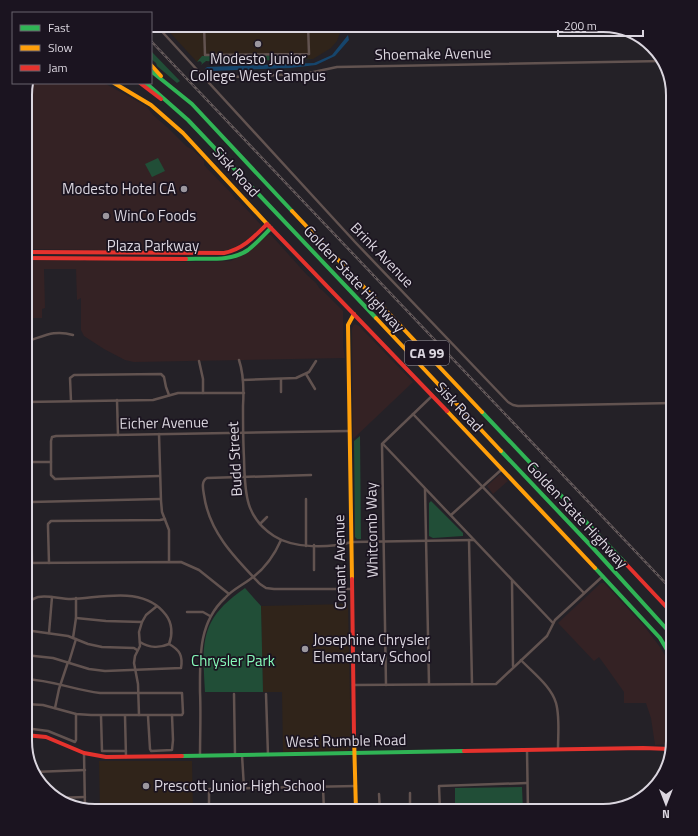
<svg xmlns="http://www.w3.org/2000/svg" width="698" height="836" viewBox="0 0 698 836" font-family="'Titillium Web',sans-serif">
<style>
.commercial{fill:#342224}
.education{fill:#30241a}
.green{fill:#214e37}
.water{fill:#16456c}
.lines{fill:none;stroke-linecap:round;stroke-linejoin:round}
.street{stroke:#625350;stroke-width:2.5}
.fast{stroke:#30b455;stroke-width:4}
.slow{stroke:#ff9f0a;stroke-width:4}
.jam{stroke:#e5322d;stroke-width:4}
.rail-casing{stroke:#655b5b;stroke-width:2.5}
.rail{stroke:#1b1420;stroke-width:1;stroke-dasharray:3;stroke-linecap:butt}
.poi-dot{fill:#9b979f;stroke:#1b1420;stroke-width:1.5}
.labels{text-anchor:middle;stroke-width:3.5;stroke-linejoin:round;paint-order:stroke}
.shield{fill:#1b1420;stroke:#a19ca6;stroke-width:1}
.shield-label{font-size:14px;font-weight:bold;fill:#dbd6df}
.street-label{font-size:15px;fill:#dbd6df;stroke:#1b1420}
.poi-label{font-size:15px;fill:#dbd6df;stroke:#1b1420;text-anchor:start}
.park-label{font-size:15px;fill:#86fab9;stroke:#1b1420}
.rim{fill:none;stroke:#dbd6df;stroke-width:2}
</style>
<rect width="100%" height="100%" fill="#242127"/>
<g class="commercial">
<polygon points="27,83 104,83 137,101 147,107 153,115 167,127 186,146 193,150 204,161 204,165 232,194 236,200 238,200 261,225 261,227 242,245 231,250 219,251 199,251 195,250 180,249 175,251 25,249 25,91"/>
<polygon points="268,235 271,235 307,275 316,283 320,289 322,290 343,311 343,346 345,358 134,362 125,360 104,349 84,336 81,330 81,298 77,300 76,269 44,269 45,308 42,309 42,318 33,318 33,335 25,339 25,259 77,259 85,261 87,260 124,260 131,261 133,260 190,262 231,261 251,250"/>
<polygon points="355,324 359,326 413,382 353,439 352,329 353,326"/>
<polygon points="499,475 501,475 508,481 493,494 487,486"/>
<polygon points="601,583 604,583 644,626 660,647 673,669 672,744 655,745 651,718 646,703 624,703 624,692 607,668 599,657 594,661 558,623"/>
</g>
<g class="education">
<polygon points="163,25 350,25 345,32 341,30 337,41 331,48 313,59 218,62 206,61 204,62 201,59 197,62"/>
<polygon points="348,604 351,747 347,751 283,752 282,692 263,692 261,606"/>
<polygon points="99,761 192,761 193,811 100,811"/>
</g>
<g class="green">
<polygon points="151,51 180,81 177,83 157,66 156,63 151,59"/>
<polygon points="286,55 287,58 313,59 218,62 206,61 201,65 202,63 200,61 197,62 202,56"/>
<polygon points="158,158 165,171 152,177 145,164"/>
<polygon points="360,436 361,539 357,539 355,537 354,441"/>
<polygon points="431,501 463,533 463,536 433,538 429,536 429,503"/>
<path d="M 245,588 L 261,606 L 263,692 L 205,692 C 202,641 200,619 245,588 Z"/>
<polygon points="522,787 523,811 455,811 455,788"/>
</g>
<polygon class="water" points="348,35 349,40 335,56 316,65 290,68 210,71 205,69 207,67 314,63 332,55"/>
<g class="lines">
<g class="street">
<polyline points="156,25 355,242 508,402 513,405 518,406 673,403"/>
<polyline points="204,25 205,55 309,54 308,25"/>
<polyline points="206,78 304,74 337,67 663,61"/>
<path d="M 25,342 C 43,337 53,329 73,335"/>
<path d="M 239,360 C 244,375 244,390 243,406 C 243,423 243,440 244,458 C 245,490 244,517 274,536 C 294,549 329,548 352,542 L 474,540"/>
<polyline points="199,361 203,379 203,393"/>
<polyline points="306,374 315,389"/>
<polyline points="243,380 296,378 309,372 316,361"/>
<polyline points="281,392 281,379"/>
<polyline points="117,400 118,435"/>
<polyline points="71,401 70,378 74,375 161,374 164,377 166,387 169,395"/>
<polyline points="25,402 153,400 178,393 244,393"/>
<polyline points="413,414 584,593"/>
<polyline points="159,434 161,501 162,512 169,530 169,561"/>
<polyline points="383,444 553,623"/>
<polyline points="25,462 51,462"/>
<path d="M 311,475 L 207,478 C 201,481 203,489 204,495 C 209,532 235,558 260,584 L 266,588 L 274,589 L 352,589"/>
<polyline points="159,476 55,479 51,475 51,441 52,437 56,436 349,431"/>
<polyline points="425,489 429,684"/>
<polyline points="306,499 306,546"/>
<polyline points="451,515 501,470"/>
<polyline points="260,524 267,517"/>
<polyline points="469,540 472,684"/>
<polyline points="314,545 314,570"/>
<polyline points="25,563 181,562 199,570 229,594"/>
<polyline points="32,563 31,502 160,499"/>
<polyline points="49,563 48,527 48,524 51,521 160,520 165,519"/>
<polyline points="512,581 513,666"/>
<path d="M 25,609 C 27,603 31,599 38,597 C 49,595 60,599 71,599 C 102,598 144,585 166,615 C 172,623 173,634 169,644"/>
<polyline points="187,612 203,612 210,616"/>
<polyline points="76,618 106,621 142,622"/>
<polyline points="25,619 27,630"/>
<polyline points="25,630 68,636 88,644 102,647 134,648 137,650"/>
<polyline points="49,633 52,597"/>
<polyline points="73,638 76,618 76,598"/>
<path d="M 25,655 L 53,658 L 89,669 L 105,671 L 181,668 C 183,656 180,650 169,644 C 160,648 149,648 140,642"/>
<path d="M 521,660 C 533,673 551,686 556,703 C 560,717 558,735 558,749"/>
<polyline points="69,662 76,639"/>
<polyline points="353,685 496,684 547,636 555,620 603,576"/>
<polyline points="386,685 382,444 432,396"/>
<polyline points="234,694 235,755"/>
<polyline points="266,694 268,755"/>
<path d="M 25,704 L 43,705 L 76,714 L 91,715 L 182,715 L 183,713 L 182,693 L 100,693 C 74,690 52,680 25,679"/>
<polyline points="55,708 59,689 68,662"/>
<polyline points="139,715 138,684 134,663 135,656 140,646 139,632 142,622 146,615 157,606"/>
<polyline points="101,716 102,751 126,751"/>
<polyline points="125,716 126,757"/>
<polyline points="148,716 150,749 151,751 172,750 173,740 172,715"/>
<polyline points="25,728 48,731 75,742 76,740 76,714"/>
<polyline points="527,750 528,811"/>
<polyline points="84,753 85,808"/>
<polyline points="242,755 244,788"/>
<path d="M 200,756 C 200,735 201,713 200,692 C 200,658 198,623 225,598 C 232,590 241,586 249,580 C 264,570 274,556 281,540"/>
<polyline points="34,772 85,770"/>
<polyline points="323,787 324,811"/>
<polyline points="410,793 410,811"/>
<polyline points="379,794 380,811"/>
<polyline points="57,798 85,797"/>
<polyline points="209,811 209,789 356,786"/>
<polyline points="440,811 439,786 527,783"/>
</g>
<g class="fast">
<polyline points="151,71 192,104 292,211"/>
<polyline points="146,83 188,120 376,318"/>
<path d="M 186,259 C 206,258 231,262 248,250 C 256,244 264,235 271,228"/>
<polyline points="482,412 625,563"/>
<polyline points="501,451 593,548 673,636"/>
<polyline points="595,568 660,638 673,660"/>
<polyline points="182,756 464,751"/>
</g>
<g class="slow">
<polyline points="151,65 161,76"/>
<polyline points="114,83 151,105 183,133 269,226"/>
<polyline points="292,211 482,412"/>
<polyline points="376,318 501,451"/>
<polyline points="447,411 595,568"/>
<polyline points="352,579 348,325 354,314"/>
<polyline points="354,736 356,811"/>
</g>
<g class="jam">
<polyline points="140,83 161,99"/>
<polyline points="269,226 447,411"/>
<path d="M 25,252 L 224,253 C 243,249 254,237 267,224"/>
<polyline points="25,258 186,259"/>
<polyline points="625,563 673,614"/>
<polyline points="352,579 354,736"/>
<polyline points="25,735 46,737 84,753 106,757 182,756"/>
<polyline points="464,751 643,748 671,749"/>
</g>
<defs>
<polyline id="rail" points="151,41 673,591"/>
</defs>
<use href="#rail" class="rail-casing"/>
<use href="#rail" class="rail"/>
</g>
<g class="poi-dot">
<circle cx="258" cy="44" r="4"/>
<circle cx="184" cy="189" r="4"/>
<circle cx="106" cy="216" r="4"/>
<circle cx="305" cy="649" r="4"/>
<circle cx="146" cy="786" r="4"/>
</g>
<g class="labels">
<rect class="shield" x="405" y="341" width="44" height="24" rx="3"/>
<g class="shield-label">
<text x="427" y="358">CA 99</text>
</g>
<g class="street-label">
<text transform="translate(433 54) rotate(-1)" y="5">Shoemake Avenue</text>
<text transform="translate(236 172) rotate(48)" y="5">Sisk Road</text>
<text x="153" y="251">Plaza Parkway</text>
<text transform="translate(382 255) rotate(46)" y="5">Brink Avenue</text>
<text transform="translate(354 279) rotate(47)" y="5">Golden State Highway</text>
<text transform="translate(459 407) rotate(47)" y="5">Sisk Road</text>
<text transform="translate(164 423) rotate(-1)" y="5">Eicher Avenue</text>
<text transform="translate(235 459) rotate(-93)" y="5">Budd Street</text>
<text transform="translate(577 515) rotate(47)" y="5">Golden State Highway</text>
<text transform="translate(372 530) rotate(-91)" y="5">Whitcomb Way</text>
<text transform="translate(340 562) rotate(-91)" y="5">Conant Avenue</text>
<text transform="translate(346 741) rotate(-1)" y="5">West Rumble Road</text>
</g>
<g class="poi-label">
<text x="258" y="64" text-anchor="middle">Modesto Junior<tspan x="258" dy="17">College West Campus</tspan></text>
<text x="176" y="194" text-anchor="end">Modesto Hotel CA</text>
<text x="114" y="221">WinCo Foods</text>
<text x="313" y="645">Josephine Chrysler<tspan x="313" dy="17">Elementary School</tspan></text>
<text x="154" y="791">Prescott Junior High School</text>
</g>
<g class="park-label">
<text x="233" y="666">Chrysler Park</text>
</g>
</g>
<path d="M0 0H698V836H0ZM95 32H603A63 63 0 0 1 666 95V741A63 63 0 0 1 603 804H95A63 63 0 0 1 32 741V95A63 63 0 0 1 95 32Z" fill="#1b1420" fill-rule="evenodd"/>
<path class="rim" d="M95 32H603A63 63 0 0 1 666 95V741A63 63 0 0 1 603 804H95A63 63 0 0 1 32 741V95A63 63 0 0 1 95 32Z"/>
<rect x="12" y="12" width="140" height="72" fill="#1b1420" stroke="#68626c"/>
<rect x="20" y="25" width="20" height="6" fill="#30b455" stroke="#68626c"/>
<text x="48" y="32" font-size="12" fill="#dbd6df">Fast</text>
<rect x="20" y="45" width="20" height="6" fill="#ff9f0a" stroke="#68626c"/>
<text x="48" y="52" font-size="12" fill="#dbd6df">Slow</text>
<rect x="20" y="65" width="20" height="6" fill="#e5322d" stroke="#68626c"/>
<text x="48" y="72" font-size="12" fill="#dbd6df">Jam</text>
<g transform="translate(666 804) rotate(180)" stroke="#1b1420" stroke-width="3" paint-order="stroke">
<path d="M0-3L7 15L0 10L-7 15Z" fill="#dbd6df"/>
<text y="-6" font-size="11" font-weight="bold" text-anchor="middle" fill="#dbd6df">N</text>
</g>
<path d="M558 30v6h85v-6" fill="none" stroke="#dbd6df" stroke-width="2"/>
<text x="564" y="30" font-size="12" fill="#dbd6df" stroke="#1b1420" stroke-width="3" paint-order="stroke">200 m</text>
</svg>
